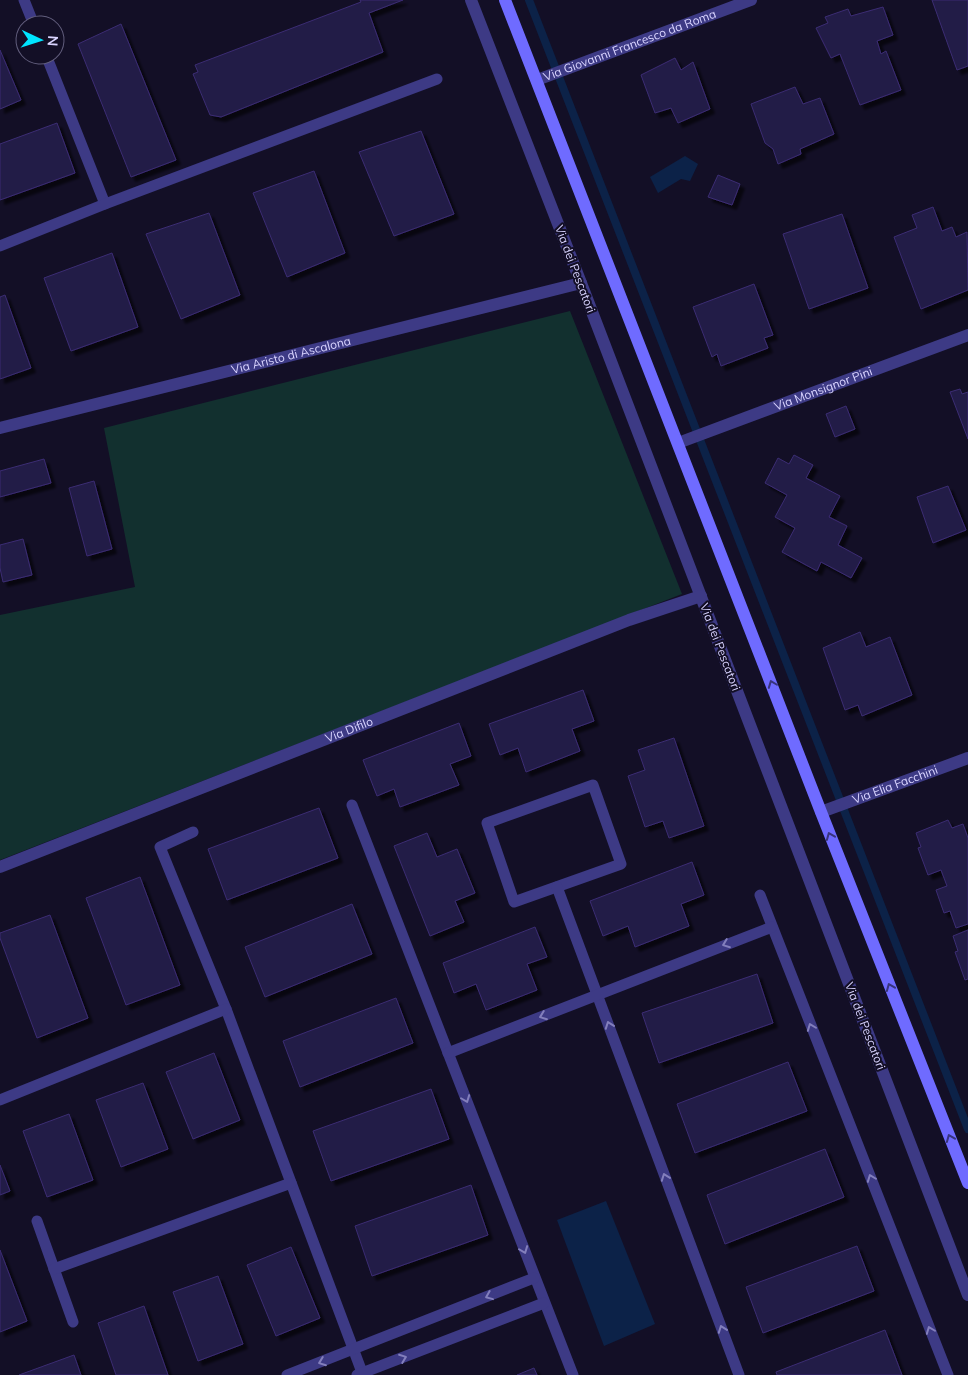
<svg xmlns="http://www.w3.org/2000/svg" width="968" height="1375" viewBox="0 0 968 1375" font-family="Mulish,sans-serif">
<style>
.green{fill:#12302f}
.water{fill:#0c2248}
.lines{fill:none;stroke-linecap:round;stroke-linejoin:round}
.stream{stroke:#0c2248;stroke-width:8}
.building{fill:#241b47;stroke:#3b2d73;filter:url(#shadow)}
.lane{stroke:#3d3a85;stroke-width:11}
.street{stroke:#3d3a85;stroke-width:12}
.secondary{stroke:#6f6bff;stroke-width:12}
.oneway{stroke:#38347d}
.oneway2{stroke:#837fbc}
.labels{text-anchor:middle;stroke-width:4;stroke-linejoin:round;paint-order:stroke}
.street-label{font-size:12px;fill:#d9d4ff;stroke:#130f26}
</style>
<defs>
<filter id="shadow"><feDropShadow dx="4.5" dy="4.5" stdDeviation="1" flood-color="#0009"/></filter>
</defs>
<rect width="100%" height="100%" fill="#130f26"/>
<polygon class="green" points="570,311 682,594 0,860 0,615 135,587 104,428"/>
<g class="water">
<polygon points="685,156 698,164 690,181 681,179 658,193 650,177"/>
<polygon points="606,1201 655,1324 604,1346 557,1220"/>
</g>
<g class="lines">
<polyline class="stream" points="529,0 968,1129"/>
</g>
<g class="building">
<polygon points="360,0 403,0 369,13 383,52 221,117 210,115 193,74 198,72 195,65 361,2"/>
<polygon points="932,0 968,0 968,66 957,70"/>
<polygon points="883,7 893,35 877,41 881,54 886,51 901,90 860,105 840,54 831,58 816,28 828,23 825,17 848,9 851,16"/>
<polygon points="121,24 176,160 131,177 78,44"/>
<polygon points="0,50 21,100 0,109"/>
<polygon points="675,58 681,70 693,62 710,109 678,123 671,108 655,113 641,75"/>
<polygon points="795,87 803,104 820,98 834,134 800,149 801,154 778,164 773,149 765,143 751,104"/>
<polygon points="57,123 75,173 0,200 0,144"/>
<polygon points="421,131 454,214 394,236 359,152"/>
<polygon points="314,171 345,253 287,277 253,193"/>
<polygon points="718,175 740,184 732,205 708,197"/>
<polygon points="933,207 942,231 952,227 956,237 967,232 968,290 921,309 894,237 917,228 912,215"/>
<polygon points="209,213 240,295 181,319 146,234"/>
<polygon points="842,214 868,288 809,309 783,234"/>
<polygon points="112,253 138,327 71,351 44,278"/>
<polygon points="754,284 773,335 764,338 768,348 721,366 717,354 712,357 693,307"/>
<polygon points="5,295 31,368 0,379 0,297"/>
<polygon points="960,389 962,394 968,392 968,439 950,392"/>
<polygon points="846,406 855,429 835,437 826,414"/>
<polygon points="794,455 813,465 806,478 840,496 829,517 847,526 838,545 862,558 851,578 821,562 817,571 782,552 795,528 775,517 787,495 765,483 778,458 789,464"/>
<polygon points="44,459 51,483 0,497 0,471"/>
<polygon points="94,481 112,549 87,556 69,488"/>
<polygon points="948,486 966,530 933,543 917,497"/>
<polygon points="23,539 32,575 3,582 0,568 0,545"/>
<polygon points="860,632 866,647 890,637 912,695 862,716 858,705 845,710 823,648"/>
<polygon points="583,690 594,721 572,729 580,751 526,772 518,748 500,755 489,724"/>
<polygon points="459,723 471,756 450,764 459,785 400,807 394,789 377,796 363,760"/>
<polygon points="674,738 704,826 669,838 663,821 645,827 628,776 645,770 638,750"/>
<polygon points="319,808 338,858 227,900 208,849"/>
<polygon points="948,820 952,828 963,824 968,838 968,924 956,928 950,911 944,913 936,890 947,886 941,870 928,875 918,848 921,847 916,833"/>
<polygon points="427,833 437,857 457,849 475,893 455,901 464,922 430,936 394,846"/>
<polygon points="692,862 704,895 681,904 689,926 635,947 628,926 603,936 590,901"/>
<polygon points="140,877 180,985 126,1005 86,898"/>
<polygon points="352,904 372,954 265,997 245,947"/>
<polygon points="50,915 88,1018 37,1038 0,938 0,933"/>
<polygon points="535,927 547,957 527,964 537,990 486,1010 476,984 454,993 443,963"/>
<polygon points="968,930 968,979 965,980 955,952 958,951 953,936"/>
<polygon points="757,974 773,1023 659,1063 642,1013"/>
<polygon points="396,998 413,1043 300,1087 283,1041"/>
<polygon points="214,1053 240,1120 193,1139 166,1072"/>
<polygon points="788,1062 807,1111 695,1153 677,1104"/>
<polygon points="143,1083 168,1149 121,1167 96,1100"/>
<polygon points="431,1089 449,1139 331,1181 313,1131"/>
<polygon points="69,1114 93,1180 47,1197 23,1131"/>
<polygon points="825,1149 844,1197 725,1244 707,1195"/>
<polygon points="0,1165 10,1191 0,1195"/>
<polygon points="471,1185 488,1235 372,1276 355,1226"/>
<polygon points="857,1246 874,1291 763,1333 746,1287"/>
<polygon points="291,1247 320,1318 276,1336 247,1265"/>
<polygon points="0,1250 27,1321 0,1332"/>
<polygon points="218,1276 243,1344 198,1361 173,1292"/>
<polygon points="144,1306 168,1375 116,1375 98,1323"/>
<polygon points="885,1330 902,1375 777,1375 776,1372"/>
<polygon points="74,1355 81,1375 19,1375"/>
<polygon points="534,1368 537,1375 517,1375"/>
</g>
<g class="lines">
<g class="lane">
<polyline points="24,0 34,25"/>
<polyline points="46,55 105,204"/>
<polyline points="0,246 105,204 437,79"/>
<polygon points="593,785 621,864 514,902 487,823"/>
<polyline points="352,805 573,1375"/>
<polyline points="193,832 160,847 226,1009 363,1375"/>
<polyline points="557,887 739,1375"/>
<polyline points="760,895 948,1375"/>
<polyline points="448,1053 772,927"/>
<polyline points="0,1100 226,1009"/>
<polyline points="37,1221 73,1322"/>
<polyline points="54,1269 291,1183"/>
<polyline points="287,1375 534,1278"/>
<polyline points="357,1375 544,1303"/>
</g>
<g class="street">
<polyline points="471,0 581,283 968,1295"/>
<path id="s1" d="M 537,80 L 751,0"/>
<path id="s2" d="M 0,428 L 581,283"/>
<path id="s3" d="M 678,443 L 968,335"/>
<path id="s4" d="M 821,812 L 968,758"/>
<path id="s5" d="M 0,867 L 629,620 L 701,596"/>
</g>
<polyline class="secondary" points="505,0 821,812 968,1183"/>
</g>
<defs><path id="oneway-chevron" d="M-2-3.5L2.5 0L-2 3.5" fill="none" stroke-width="1.6" stroke-linecap="round" stroke-linejoin="round" transform="scale(1.25)"/></defs>
<g class="oneway">
<use href="#oneway-chevron" transform="translate(772 684) rotate(-111)"/>
<use href="#oneway-chevron" transform="translate(830 836) rotate(-112)"/>
<use href="#oneway-chevron" transform="translate(890 987) rotate(-112)"/>
<use href="#oneway-chevron" transform="translate(950 1138) rotate(-112)"/>
</g>
<g class="oneway2">
<use href="#oneway-chevron" transform="translate(726 944) rotate(159)"/>
<use href="#oneway-chevron" transform="translate(543 1016) rotate(159)"/>
<use href="#oneway-chevron" transform="translate(609 1025) rotate(-110)"/>
<use href="#oneway-chevron" transform="translate(811 1027) rotate(-111)"/>
<use href="#oneway-chevron" transform="translate(466 1099) rotate(69)"/>
<use href="#oneway-chevron" transform="translate(665 1177) rotate(-110)"/>
<use href="#oneway-chevron" transform="translate(871 1178) rotate(-111)"/>
<use href="#oneway-chevron" transform="translate(524 1250) rotate(69)"/>
<use href="#oneway-chevron" transform="translate(489 1296) rotate(158)"/>
<use href="#oneway-chevron" transform="translate(722 1329) rotate(-110)"/>
<use href="#oneway-chevron" transform="translate(930 1330) rotate(-111)"/>
<use href="#oneway-chevron" transform="translate(403 1358) rotate(-21)"/>
<use href="#oneway-chevron" transform="translate(322 1362) rotate(159)"/>
</g>
<g class="labels">
<g class="street-label">
<text dy="4" stroke="none"><textPath href="#s1" startOffset="99">Via Giovanni Francesco da Roma</textPath></text>
<text transform="translate(575 269) rotate(69)" y="4">Via dei Pescatori</text>
<text dy="4" stroke="none"><textPath href="#s2" startOffset="300">Via Aristo di Ascalona</textPath></text>
<text dy="4" stroke="none"><textPath href="#s3" startOffset="155">Via Monsignor Pini</textPath></text>
<text transform="translate(720 647) rotate(69)" y="4">Via dei Pescatori</text>
<text dy="4" stroke="none"><textPath href="#s5" startOffset="375">Via Difilo</textPath></text>
<text dy="4" stroke="none"><textPath href="#s4" startOffset="79">Via Elia Facchini</textPath></text>
<text transform="translate(865 1026) rotate(69)" y="4">Via dei Pescatori</text>
</g>
</g>
<g transform="translate(40 40) rotate(94)"><circle r="24" fill="#130f26" stroke="#625e7d"/>
<path d="M0-4L9 19L0 12L-9 19Z" fill="#00e5ff"/>
<text y="-8" font-size="14" font-weight="bold" text-anchor="middle" fill="#d9d4ff">N</text>
</g>
</svg>
